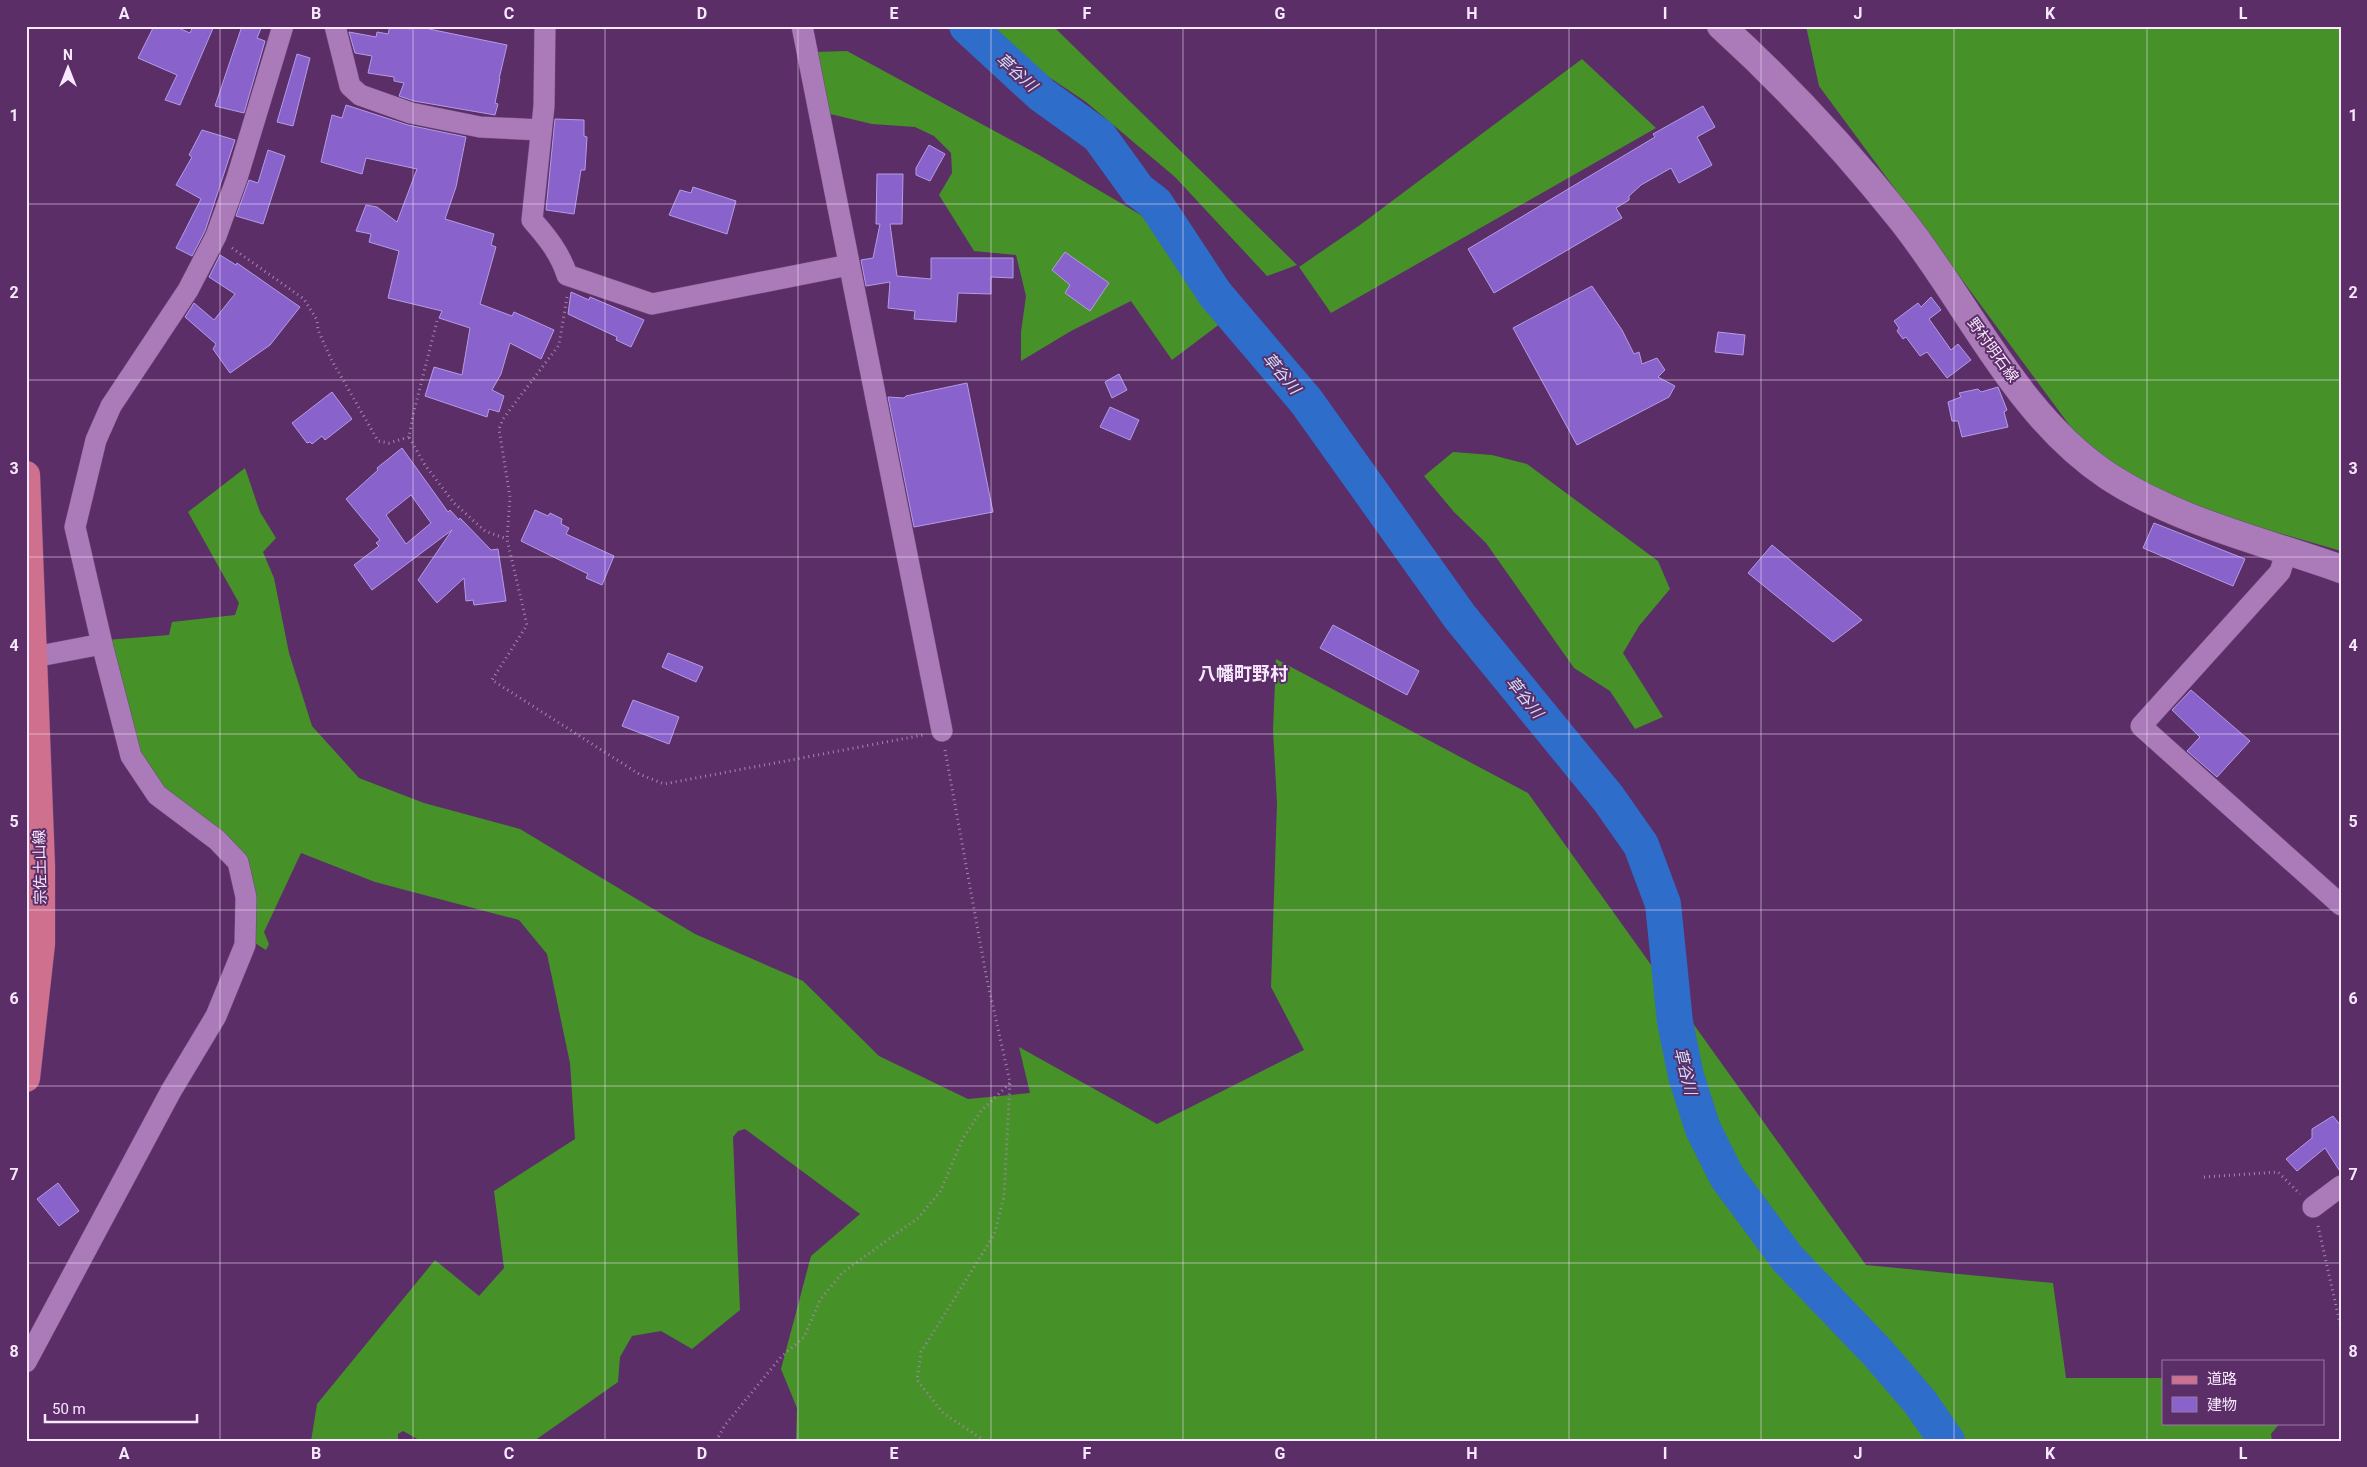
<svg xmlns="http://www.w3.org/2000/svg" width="2367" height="1467" viewBox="0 0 2367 1467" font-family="Roboto,'Noto Sans JP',sans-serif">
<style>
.forest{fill:#469128}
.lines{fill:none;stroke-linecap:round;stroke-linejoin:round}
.river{stroke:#2e6dca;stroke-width:36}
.building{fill:#8962cb;stroke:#b39ce5;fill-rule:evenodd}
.minor-casing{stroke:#6f4a79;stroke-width:22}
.secondary-casing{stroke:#6f4a79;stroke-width:29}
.primary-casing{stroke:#6f4a79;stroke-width:29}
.path{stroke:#a586ae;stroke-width:3;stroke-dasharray:1 4;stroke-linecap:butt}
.minor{stroke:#aa7ab9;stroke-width:21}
.secondary{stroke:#aa7ab9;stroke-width:28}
.primary{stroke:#cf708e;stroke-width:28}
.grid{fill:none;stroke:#f8e8fd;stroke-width:1;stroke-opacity:0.55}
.labels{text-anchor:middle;stroke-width:4;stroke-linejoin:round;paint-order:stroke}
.street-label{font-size:15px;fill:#f8e8fd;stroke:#5b2e68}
.water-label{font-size:16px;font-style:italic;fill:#d0e0f9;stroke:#5b2e68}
.quarter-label{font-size:18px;font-weight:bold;fill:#f8e8fd;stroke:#5b2e68}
.neatline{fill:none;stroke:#f8e8fd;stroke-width:2}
.grid-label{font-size:16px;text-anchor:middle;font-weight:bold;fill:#f8e8fd}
</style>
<rect width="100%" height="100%" fill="#5b2e68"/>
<g class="forest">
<polygon points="991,26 1053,26 1297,265 1267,276 1175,177 1086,102 1025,61"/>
<polygon points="1806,26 2341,26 2341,551 2241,522 2156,490 2084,445 1819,86"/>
<polygon points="847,51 1039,155 1141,215 1229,317 1172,360 1131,301 1071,331 1021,361 1021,332 1026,296 1016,255 974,251 939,195 952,173 951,153 934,136 915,127 872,124 826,113 815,52"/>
<polygon points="1582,59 1656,128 1331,313 1299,267 1360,225"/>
<polygon points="1453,452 1492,455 1527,464 1658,561 1670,589 1639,626 1623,653 1663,717 1635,729 1610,691 1574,668 1486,543 1454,512 1424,476"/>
<polygon points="245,468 260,512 276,538 263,552 274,578 289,653 312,726 359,778 424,803 520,829 695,934 803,981 879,1056 968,1099 1030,1093 1019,1047 1157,1124 1304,1050 1271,987 1277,803 1273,730 1276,659 1528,793 1866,1265 2053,1283 2066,1378 2163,1378 2163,1423 2280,1423 2271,1434 2272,1441 796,1441 797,1408 781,1369 811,1256 860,1214 745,1129 738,1131 733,1137 740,1310 692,1349 661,1331 632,1336 620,1357 618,1382 534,1441 421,1441 403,1431 398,1434 398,1441 311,1441 317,1404 435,1260 479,1296 504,1268 494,1191 575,1139 570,1063 547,954 519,920 375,882 301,853 264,932 269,944 266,950 250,940 251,893 139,761 106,640 169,635 172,622 235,615 239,603 188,512"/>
</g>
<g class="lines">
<polyline class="river" points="967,26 1042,95 1099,136 1138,190 1155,203 1215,294 1306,401 1460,617 1608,798 1641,845 1663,904 1675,1022 1686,1076 1703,1129 1727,1177 1787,1258 1878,1353 1920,1402 1947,1441"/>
</g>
<g class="building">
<polygon points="154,26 174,26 190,33 193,26 214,26 180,105 165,100 177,75 138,58"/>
<polygon points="242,26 262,26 257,38 265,41 244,113 215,106"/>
<polygon points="390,26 411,29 411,26 429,26 429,29 507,45 499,79 500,79 495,103 498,104 495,115 414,101 399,96 404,83 394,81 394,77 368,73 372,56 355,53 349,32 376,37 377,32 388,34"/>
<polygon points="297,54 310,58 293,126 277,122"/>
<polygon points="346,105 408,125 466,137 456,187 445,219 494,234 491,245 496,247 480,304 512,316 514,312 554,330 541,359 510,343 501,374 492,390 504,396 499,412 489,409 487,417 425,396 434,367 462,375 470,328 439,318 442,311 388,298 399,251 369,242 371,234 356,231 366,205 377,207 397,222 417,169 366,158 362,174 321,162 332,115 342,118"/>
<polygon points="1703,106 1715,127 1697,137 1712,165 1679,183 1671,168 1641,185 1629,196 1629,200 1616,208 1622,218 1494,293 1468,249 1655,137 1653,134"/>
<polygon points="555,119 584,120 584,136 587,137 585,170 581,170 574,214 546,210"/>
<polygon points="202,130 235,140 205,231 192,256 176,248 201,199 176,185 192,157 189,155"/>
<polygon points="929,145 945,154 930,181 916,175 916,168"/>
<polygon points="268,150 285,156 263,224 236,216 249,180 258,183"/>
<polygon points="877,174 903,174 902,224 890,224 897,276 931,279 931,258 1013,258 1013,278 991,277 991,294 958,293 956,322 914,319 915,311 888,308 890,282 866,286 861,260 873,258 880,224 876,224"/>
<polygon points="693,187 736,201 727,234 669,215 680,190 691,193"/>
<polygon points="1065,252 1109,283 1090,311 1065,293 1070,285 1052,270"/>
<polygon points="220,255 236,265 237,263 300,307 270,345 230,373 213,349 216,344 185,317 194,303 214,320 235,294 209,277"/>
<polygon points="1592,286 1622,330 1634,354 1639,352 1642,364 1657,358 1665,370 1658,377 1675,386 1669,397 1577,445 1513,328"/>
<polygon points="571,292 589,300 590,297 644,320 631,347 616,340 617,337 568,314"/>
<polygon points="1931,297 1941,310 1929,319 1951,350 1958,344 1971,360 1947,378 1927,352 1920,356 1906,337 1903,339 1897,331 1899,328 1894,321 1918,303 1921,307"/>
<polygon points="1718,332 1745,335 1743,355 1715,352"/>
<polygon points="1119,374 1127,390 1112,398 1105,382"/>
<polygon points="967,383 993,512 914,527 888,397 904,398 906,396"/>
<polygon points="1998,387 2007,410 2004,412 2008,427 1962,437 1958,421 1952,421 1948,402 1961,397 1959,393 1978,389 1981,392"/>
<polygon points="332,392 352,419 325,440 322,436 312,444 310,442 307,443 292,423"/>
<polygon points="1110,407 1139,420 1130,440 1100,427"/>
<path d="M 402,448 L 448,512 L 450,510 L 459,520 L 460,518 L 491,550 L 498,549 L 506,601 L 474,605 L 473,600 L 466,601 L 464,578 L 437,603 L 418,580 L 452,530 L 372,590 L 354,565 L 379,546 L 376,543 L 380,540 L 346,499 L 378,470 L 377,468 ZM 411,495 L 431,523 L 406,544 L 386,515 Z"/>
<polygon points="535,510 548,516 550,513 562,519 561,524 569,528 566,534 614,556 602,585 586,578 588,574 521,541"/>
<polygon points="2154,523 2245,559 2233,586 2143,548"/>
<polygon points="1772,545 1862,620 1833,642 1748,573"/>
<polygon points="1333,625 1419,671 1407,695 1320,648"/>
<polygon points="668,653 703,667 696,682 662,667"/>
<polygon points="2191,690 2250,741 2217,777 2187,751 2200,737 2172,710"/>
<polygon points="633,700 679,717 669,744 622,726"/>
<polygon points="2333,1116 2341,1126 2341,1173 2325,1148 2297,1171 2286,1159 2312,1138 2312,1129"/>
<polygon points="58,1183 79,1211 59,1226 37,1199"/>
</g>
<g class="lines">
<defs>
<g id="minor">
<polyline points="335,26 350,86 360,95 411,113 480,127 541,130"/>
<path d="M 545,26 L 544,106 L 532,220 C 547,237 560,253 567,275 L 652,304 L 849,265"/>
<polyline points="802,26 942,731"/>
<polyline points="2287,550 2280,572 2141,726 2341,905"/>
<polyline points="34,657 102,644"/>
<polyline points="2313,1207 2341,1186"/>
<polyline points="26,1362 171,1091 216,1016 245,945 246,897 238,862 217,840 157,795 131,756 102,644 75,527 96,440 111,406 188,290 216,236 237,178 283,26"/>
</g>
<path id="secondary" d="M 1721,26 C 1786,85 1846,150 1901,219 C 1969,304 2015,414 2108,476 C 2178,522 2263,541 2341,569"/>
<polyline id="primary" points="26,475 41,866 41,944 26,1078"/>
</defs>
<use href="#minor" class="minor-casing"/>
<use href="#secondary" class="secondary-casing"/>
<use href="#primary" class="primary-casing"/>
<g class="path">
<polyline points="232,248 304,299 317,320 318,330 331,359 378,441 389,443 409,437"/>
<polyline points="567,297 559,345 503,419 499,429 510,497 507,539 527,625 492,680 639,774 664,784 923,735"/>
<polyline points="437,321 413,415 409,437 425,465 454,503 485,531 507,539"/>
<polyline points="945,750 987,980 1010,1082 1004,1197 994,1235 921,1352 917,1380 943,1413 985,1441"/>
<polyline points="2204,1177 2278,1172 2300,1194"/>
<polyline points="2318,1226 2341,1328"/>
<polyline points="716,1441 725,1425 781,1357 804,1337 820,1300 842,1273 918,1218 940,1192 963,1138 981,1111 1010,1083"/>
</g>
<use href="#minor" class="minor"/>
<use href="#secondary" class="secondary"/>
<use href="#primary" class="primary"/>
</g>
<path class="grid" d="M 220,26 L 220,1441M 413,26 L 413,1441M 605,26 L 605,1441M 798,26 L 798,1441M 991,26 L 991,1441M 1183,26 L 1183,1441M 1376,26 L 1376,1441M 1569,26 L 1569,1441M 1761,26 L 1761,1441M 1954,26 L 1954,1441M 2147,26 L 2147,1441M 26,204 L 2341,204M 26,380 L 2341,380M 26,557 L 2341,557M 26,734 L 2341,734M 26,910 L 2341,910M 26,1086 L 2341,1086M 26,1263 L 2341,1263"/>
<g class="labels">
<g class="street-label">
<text transform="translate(1993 350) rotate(54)" y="5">野村明石線</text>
<text transform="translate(40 867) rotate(-91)" y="5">宗佐土山線</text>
</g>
<g class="water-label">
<text transform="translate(1017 72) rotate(42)" y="6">草谷川</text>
<text transform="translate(1282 373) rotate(50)" y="6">草谷川</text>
<text transform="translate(1525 697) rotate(51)" y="6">草谷川</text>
<text transform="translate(1686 1071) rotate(76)" y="6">草谷川</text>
</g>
<g class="quarter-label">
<text x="1243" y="680">八幡町野村</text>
</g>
</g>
<rect width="2367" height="1467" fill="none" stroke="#5b2e68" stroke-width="55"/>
<rect x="2162" y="1360" width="162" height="65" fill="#5b2e68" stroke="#9a78a4"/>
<rect x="2172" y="1376" width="25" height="8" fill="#cf708e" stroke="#9a78a4"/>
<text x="2207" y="1384" font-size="15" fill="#f8e8fd">道路</text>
<rect x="2172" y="1397" width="25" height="15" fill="#8962cb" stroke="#9a78a4"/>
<text x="2207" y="1410" font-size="15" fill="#f8e8fd">建物</text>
<g transform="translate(68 68)" stroke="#5b2e68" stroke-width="4" paint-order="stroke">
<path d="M0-4L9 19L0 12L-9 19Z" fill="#f8e8fd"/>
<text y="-8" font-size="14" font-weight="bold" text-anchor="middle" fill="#f8e8fd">N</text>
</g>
<path d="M45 1414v8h152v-8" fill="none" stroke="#f8e8fd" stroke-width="2.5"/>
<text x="52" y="1414" font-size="15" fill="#f8e8fd" stroke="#5b2e68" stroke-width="4" paint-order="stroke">50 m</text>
<rect x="28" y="28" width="2312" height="1412" class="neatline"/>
<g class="grid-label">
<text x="124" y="19">A</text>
<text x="316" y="19">B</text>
<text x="509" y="19">C</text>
<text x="702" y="19">D</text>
<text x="894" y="19">E</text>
<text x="1087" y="19">F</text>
<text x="1280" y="19">G</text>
<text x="1472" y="19">H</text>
<text x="1665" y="19">I</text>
<text x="1858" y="19">J</text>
<text x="2050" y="19">K</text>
<text x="2243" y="19">L</text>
<text x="14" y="121">1</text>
<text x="2353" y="121">1</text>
<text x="14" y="298">2</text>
<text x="2353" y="298">2</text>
<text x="14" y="474">3</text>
<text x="2353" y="474">3</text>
<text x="14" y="651">4</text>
<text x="2353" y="651">4</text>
<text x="14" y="827">5</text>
<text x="2353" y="827">5</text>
<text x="14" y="1004">6</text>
<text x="2353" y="1004">6</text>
<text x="14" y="1180">7</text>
<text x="2353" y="1180">7</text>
<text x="14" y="1357">8</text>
<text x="2353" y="1357">8</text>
<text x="124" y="1459">A</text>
<text x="316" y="1459">B</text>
<text x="509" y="1459">C</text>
<text x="702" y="1459">D</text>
<text x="894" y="1459">E</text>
<text x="1087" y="1459">F</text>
<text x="1280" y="1459">G</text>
<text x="1472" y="1459">H</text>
<text x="1665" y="1459">I</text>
<text x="1858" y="1459">J</text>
<text x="2050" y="1459">K</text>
<text x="2243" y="1459">L</text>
</g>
</svg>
